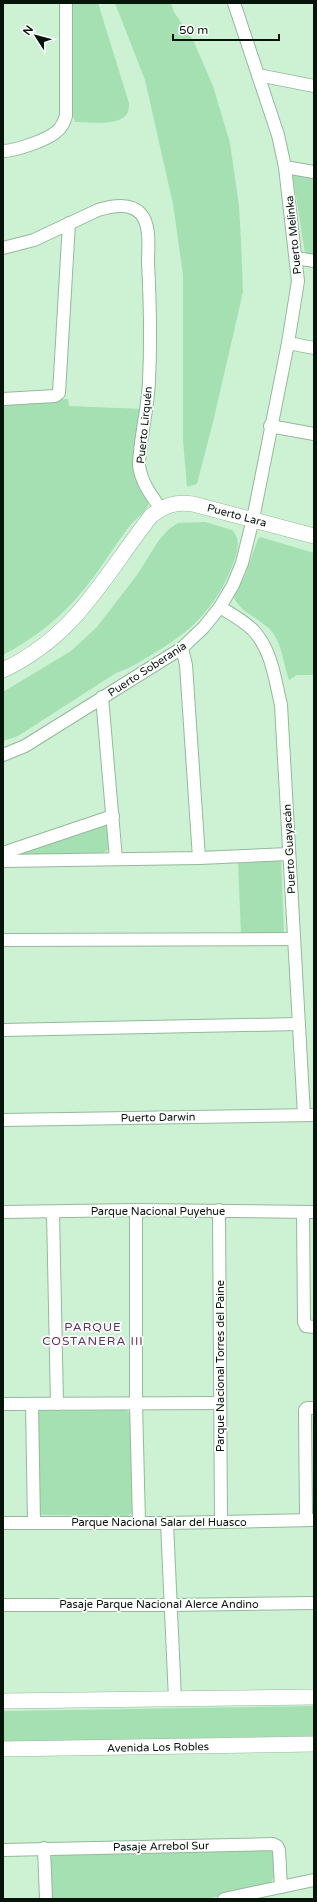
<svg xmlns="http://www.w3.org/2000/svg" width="317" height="1902" viewBox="0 0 317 1902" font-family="'Varela Round',sans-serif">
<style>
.green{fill:#a5e0b2}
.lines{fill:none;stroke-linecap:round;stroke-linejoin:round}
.minor-casing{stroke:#94b99b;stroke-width:14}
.tertiary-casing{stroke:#94b99b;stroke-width:16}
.minor{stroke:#fff;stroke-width:12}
.tertiary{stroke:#fff;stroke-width:15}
.labels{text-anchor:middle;stroke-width:3.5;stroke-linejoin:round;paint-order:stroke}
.street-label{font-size:11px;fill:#06140a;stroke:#fff}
.neighbourhood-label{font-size:12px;letter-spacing:1px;fill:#64305f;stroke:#fff}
</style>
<rect width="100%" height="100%" fill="#ccf2d3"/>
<g class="green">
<path d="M 71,3 L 98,3 L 129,103 C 129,105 129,109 128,112 C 122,127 88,122 75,122 L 71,108 Z"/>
<polygon points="115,3 171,3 174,12 193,40 213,86 230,143 239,206 241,240 243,292 214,418 197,484 187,487 183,440 183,275 173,204 145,80"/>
<polygon points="294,173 314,178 314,258 305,253 293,178"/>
<path d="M 68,399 L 69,406 L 142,409 L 148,506 C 143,515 132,521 126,531 C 112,549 100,570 85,588 C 62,617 35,638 3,655 L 3,401 Z"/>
<path d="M 205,522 L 232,530 C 242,540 237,553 233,564 C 216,608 191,632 151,655 C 139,662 129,669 116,673 L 18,736 L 3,741 L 3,692 L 71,651 L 97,627 L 137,575 L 159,540 L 169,529 L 178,523 Z"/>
<path d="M 260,537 L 314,553 L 314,675 L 297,675 L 289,680 C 284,666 282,645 273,633 C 262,619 242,614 234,598 L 235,593 L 244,578 L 258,539 Z"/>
<polygon points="106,825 108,827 110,848 102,854 4,856"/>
<polygon points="281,859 284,933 241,935 238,861"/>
<polygon points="126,1410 131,1414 133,1512 128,1516 40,1515 38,1513 38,1413 40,1411"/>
<polygon points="314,1706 314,1736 3,1742 3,1711"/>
<polygon points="266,1848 274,1853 275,1876 268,1886 206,1899 50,1899 49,1860 54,1854"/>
</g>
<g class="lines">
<defs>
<g id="minor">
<polyline points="258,75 314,86"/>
<path d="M 3,151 C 15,151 47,140 56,132 C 62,128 64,122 66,116 L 66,3"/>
<polyline points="285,167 314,172"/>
<path d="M 3,248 L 34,240 L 98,210 C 111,206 131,202 141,214 C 151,226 148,247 148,262 C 150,301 151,341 149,381 C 148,409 140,437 139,465 C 141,482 151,495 161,509"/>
<polyline points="296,258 314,261"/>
<polyline points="288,343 314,348"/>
<polyline points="3,399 55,396 59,393 69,223"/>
<polyline points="270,426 314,434"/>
<path d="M 220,607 C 231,614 244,621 253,630 C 272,650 275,680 281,705 L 304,1115"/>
<polyline points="182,648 186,665 199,858"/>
<polyline points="102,697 116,859"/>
<polyline points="3,755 25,746 182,648 204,627 220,607 233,585 242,563 253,519 288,343 298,281 285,167 278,135 234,3"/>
<polyline points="3,853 113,816"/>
<polyline points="3,861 199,858 289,854"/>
<polyline points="3,940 293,939"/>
<polyline points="3,1030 298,1024"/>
<polyline points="3,1120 314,1115"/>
<polyline points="136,1210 136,1403 139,1523"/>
<polyline points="219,1210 221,1522"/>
<polyline points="3,1212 136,1210 314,1212"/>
<polyline points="53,1212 57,1404"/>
<polyline points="303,1212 304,1322 306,1326 314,1327"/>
<polyline points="3,1404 220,1403"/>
<polyline points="32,1404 34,1523"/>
<polyline points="306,1520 305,1410 307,1408 314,1408"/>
<polyline points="3,1523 167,1523 314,1520"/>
<polyline points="167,1523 175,1699"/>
<polyline points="3,1605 172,1605 314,1603"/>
<polyline points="44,1848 46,1899"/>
<polyline points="3,1850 273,1844 277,1846 279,1850 281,1887"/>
<polyline points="224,1899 314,1880"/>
</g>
<g id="tertiary">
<path d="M 3,670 C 76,636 104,576 151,516 C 164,506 175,501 193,504 L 314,536"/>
<polyline points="3,1701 314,1697"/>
<polyline points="3,1749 314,1744"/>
</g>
</defs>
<use href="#minor" class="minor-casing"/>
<use href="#tertiary" class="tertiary-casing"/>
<use href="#minor" class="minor"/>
<use href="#tertiary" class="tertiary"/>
</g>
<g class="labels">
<g class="street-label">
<text transform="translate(293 235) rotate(-96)" y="4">Puerto Melinka</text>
<text transform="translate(144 425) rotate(-84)" y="4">Puerto Lirquén</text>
<text transform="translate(237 515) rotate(15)" y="4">Puerto Lara</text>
<text transform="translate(147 669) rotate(-33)" y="4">Puerto Soberanía</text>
<text transform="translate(289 849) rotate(-93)" y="4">Puerto Guayacán</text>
<text transform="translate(158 1117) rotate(-1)" y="4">Puerto Darwin</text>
<text x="158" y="1215">Parque Nacional Puyehue</text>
<text transform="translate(220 1366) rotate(-90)" y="4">Parque Nacional Torres del Paine</text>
<text x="159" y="1526">Parque Nacional Salar del Huasco</text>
<text x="159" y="1608">Pasaje Parque Nacional Alerce Andino</text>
<text transform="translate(158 1747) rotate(-1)" y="4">Avenida Los Robles</text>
<text transform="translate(161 1846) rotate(-1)" y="4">Pasaje Arrebol Sur</text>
</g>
<g class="neighbourhood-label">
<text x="93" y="1331">PARQUE<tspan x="93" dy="14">COSTANERA III</tspan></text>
</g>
</g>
<rect width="317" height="1902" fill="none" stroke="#06140a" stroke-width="8"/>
<g transform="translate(36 36) rotate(306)" stroke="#ffffff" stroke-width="3" paint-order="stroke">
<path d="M0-3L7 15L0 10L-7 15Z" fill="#06140a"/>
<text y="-6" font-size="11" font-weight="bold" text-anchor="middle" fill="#06140a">N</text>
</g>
<path d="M173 34v6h106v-6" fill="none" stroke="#06140a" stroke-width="2"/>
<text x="179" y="34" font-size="12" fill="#06140a" stroke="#ffffff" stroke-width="3" paint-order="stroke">50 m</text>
</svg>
